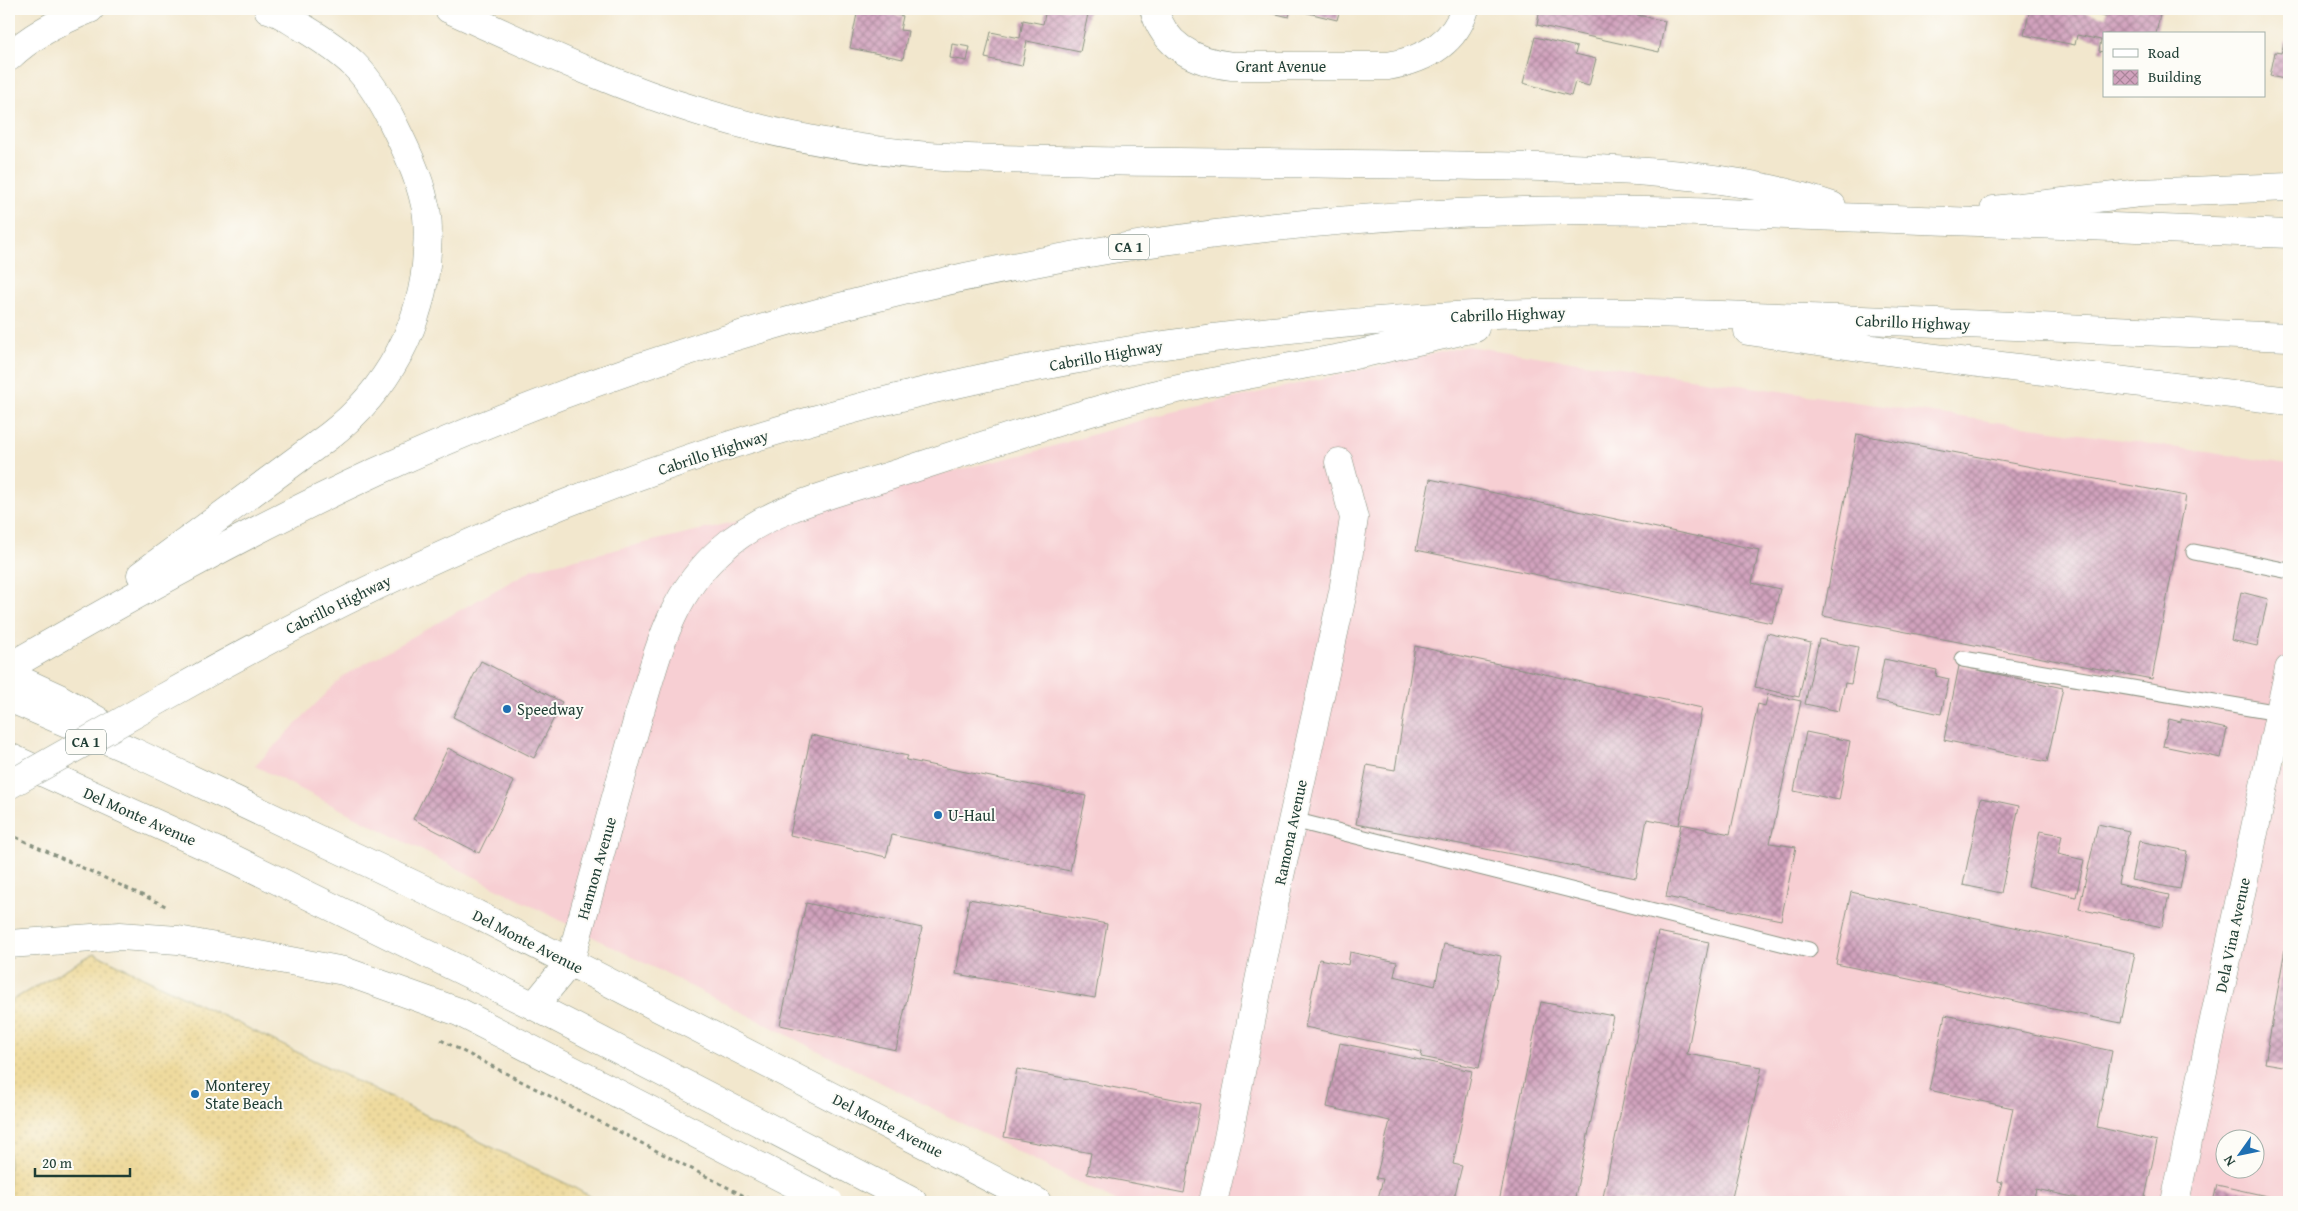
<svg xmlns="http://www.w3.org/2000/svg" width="2298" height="1211" viewBox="0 0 2298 1211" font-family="'Gentium Book Plus',serif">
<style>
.built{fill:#f7cfd3;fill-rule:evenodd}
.sand{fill:url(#sand-dots);stroke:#868c69}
.building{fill:url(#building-cross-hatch)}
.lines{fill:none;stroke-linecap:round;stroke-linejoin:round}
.lane-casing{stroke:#889280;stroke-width:17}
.street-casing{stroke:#889280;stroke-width:29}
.primary-casing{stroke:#889280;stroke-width:29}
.highway-casing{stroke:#889280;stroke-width:29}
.path{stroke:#889280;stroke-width:3;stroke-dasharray:4 4;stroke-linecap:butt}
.lane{stroke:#fff;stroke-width:15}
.street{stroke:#fff;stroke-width:28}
.primary{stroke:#fff;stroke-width:28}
.highway{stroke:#fff;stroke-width:28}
.highway-bridge-casing{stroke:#889280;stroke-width:29;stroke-linecap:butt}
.highway-bridge{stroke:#fff;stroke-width:28}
.poi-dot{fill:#1f6fb2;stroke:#fdfcf7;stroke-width:2}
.labels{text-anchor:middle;stroke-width:4;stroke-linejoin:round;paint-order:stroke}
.shield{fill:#fdfcf7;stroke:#62766e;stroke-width:1}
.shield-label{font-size:15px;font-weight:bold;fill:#1f3d34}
.street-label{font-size:16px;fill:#1f3d34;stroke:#fdfcf7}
.poi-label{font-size:16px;fill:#1f3d34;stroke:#fdfcf7;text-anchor:start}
</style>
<defs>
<pattern id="sand-dots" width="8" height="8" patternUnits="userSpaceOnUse" patternTransform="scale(1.25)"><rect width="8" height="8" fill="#eeda9e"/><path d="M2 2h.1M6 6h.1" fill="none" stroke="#ccbc89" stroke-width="1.8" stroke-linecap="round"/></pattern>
<pattern id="building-cross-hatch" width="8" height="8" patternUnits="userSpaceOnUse" patternTransform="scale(1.25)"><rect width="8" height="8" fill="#d1a2bd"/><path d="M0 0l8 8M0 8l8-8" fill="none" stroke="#a9859a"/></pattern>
</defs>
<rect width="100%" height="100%" fill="#fdfcf7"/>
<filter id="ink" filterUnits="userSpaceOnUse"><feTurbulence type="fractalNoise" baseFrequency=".02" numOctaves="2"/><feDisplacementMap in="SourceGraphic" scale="10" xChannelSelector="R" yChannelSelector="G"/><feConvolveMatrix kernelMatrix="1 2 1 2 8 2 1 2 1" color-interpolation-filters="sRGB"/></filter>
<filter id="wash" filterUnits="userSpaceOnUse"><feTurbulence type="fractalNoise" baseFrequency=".0096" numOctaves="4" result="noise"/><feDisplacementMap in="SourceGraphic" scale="20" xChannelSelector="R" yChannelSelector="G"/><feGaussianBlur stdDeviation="1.12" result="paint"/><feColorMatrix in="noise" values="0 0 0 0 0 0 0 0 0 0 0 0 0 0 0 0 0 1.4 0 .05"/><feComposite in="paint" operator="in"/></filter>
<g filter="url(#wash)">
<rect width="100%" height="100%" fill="#f2e7cd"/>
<path class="built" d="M 1467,346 L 2289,464 L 2289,639 L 2267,766 L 2289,771 L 2289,1202 L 1117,1202 L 255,766 L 343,676 L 533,569 L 1030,453 L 1155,416 ZM 2226,1138 L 2256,1138 L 2256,1168 L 2226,1168 Z"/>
<polygon class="sand" points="94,953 571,1186 600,1202 9,1202 9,1002"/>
<g id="blocks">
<g class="building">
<polygon points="858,9 903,16 900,30 908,31 903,59 850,48"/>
<polygon points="1046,9 1089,9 1080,52 1027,41 1022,66 985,58 991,32 1020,38 1023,20 1043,24"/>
<polygon points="1256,9 1291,9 1289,17"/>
<polygon points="1292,9 1340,9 1337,20"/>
<polygon points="1540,9 1610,9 1665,21 1659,52 1537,25"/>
<polygon points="2030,9 2082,9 2082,12 2106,17 2107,9 2167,9 2167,11 2161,10 2156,34 2104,34 2104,52 2099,51 2101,40 2077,35 2075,45 2024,35"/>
<polygon points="1535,37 1577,47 1575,54 1596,59 1589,86 1575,82 1571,96 1523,83"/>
<polygon points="2285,41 2289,42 2289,80 2270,76 2275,52 2281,53"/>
<polygon points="952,44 970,47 967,61 950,58"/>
<polygon points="1857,434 2186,496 2152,679 1823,616"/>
<polygon points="1430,479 1759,550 1752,583 1780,589 1772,623 1416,550"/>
<polygon points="2241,592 2268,599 2257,646 2231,640"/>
<polygon points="1767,633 1811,643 1799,697 1755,687"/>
<polygon points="1819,639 1858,647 1851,684 1845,683 1839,711 1805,704"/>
<polygon points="1415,646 1702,708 1679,825 1647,819 1636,878 1356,824 1367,765 1395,770"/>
<polygon points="1884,659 1937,670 1936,676 1949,679 1941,714 1876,700"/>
<polygon points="481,661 562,702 534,758 453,717"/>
<polygon points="1959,666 2063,688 2047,762 1944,740"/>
<polygon points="1768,694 1801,701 1770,843 1796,847 1781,920 1666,897 1681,824 1730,834 1758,704 1765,706"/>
<polygon points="2169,719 2181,722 2181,719 2227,729 2221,758 2163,746"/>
<polygon points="1806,732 1850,741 1839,800 1794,791"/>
<polygon points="811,735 908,756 906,760 1086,796 1070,871 892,835 886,857 790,835"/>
<polygon points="448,748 514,782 479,853 413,819"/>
<polygon points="1981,798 2019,806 2001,893 1963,885"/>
<polygon points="2098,824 2129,831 2118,884 2169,895 2162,927 2079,909"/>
<polygon points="2040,831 2062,835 2058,854 2084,860 2076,897 2028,886"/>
<polygon points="2139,841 2187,851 2180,889 2131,880"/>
<polygon points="1851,892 2135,953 2121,1023 1836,964"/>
<polygon points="969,899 1107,924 1095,998 956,974"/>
<polygon points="806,903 922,928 896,1050 780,1025"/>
<polygon points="1658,932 1709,942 1687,1054 1762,1067 1731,1202 1602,1202"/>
<polygon points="2288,932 2289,932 2289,1067 2265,1063"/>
<polygon points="1444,944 1501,956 1479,1068 1421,1057 1422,1052 1305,1027 1319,959 1348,965 1350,952 1397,962 1394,976 1435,986"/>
<polygon points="1541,1002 1613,1016 1574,1202 1499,1202"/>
<polygon points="1945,1015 2112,1051 2097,1127 2157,1141 2144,1202 2096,1202 2036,1189 2033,1202 1997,1202 2002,1182 1998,1181 2013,1108 1929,1090"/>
<polygon points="1340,1043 1472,1071 1453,1164 1462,1166 1453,1202 1377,1202 1383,1179 1376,1178 1390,1121 1327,1107"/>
<polygon points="1017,1069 1200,1104 1184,1193 1087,1174 1091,1153 1004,1137"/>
<polygon points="2217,1185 2289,1201 2289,1202 2213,1202"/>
</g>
</g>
</g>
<g filter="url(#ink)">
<use href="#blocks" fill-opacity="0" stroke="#889280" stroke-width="1"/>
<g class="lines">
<defs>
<g id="lane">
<polyline points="2194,552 2289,571"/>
<polyline points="1963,659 2279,713"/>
<polyline points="1293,820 1809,950"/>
</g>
<g id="street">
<path d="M 1154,9 C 1164,47 1196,62 1232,66 L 1388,66 C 1422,60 1454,45 1465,9"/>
<polyline points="1213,1202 1227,1143 1278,885 1343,592 1354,518 1339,462"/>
<polyline points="2175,1202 2289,669"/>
</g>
<g id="primary">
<polyline points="9,675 59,698 97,720"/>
<polyline points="9,698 134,752 476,914 1037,1202"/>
<polyline points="9,757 236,860 534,1006 913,1202"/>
<polyline points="534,1006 570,962 638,718"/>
</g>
<g id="highway">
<path d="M 449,9 C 531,46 612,85 698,111 C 770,134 853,149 928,156 C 982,160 1037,159 1091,161 C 1223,163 1356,163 1488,166 C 1597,168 1730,170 1832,206"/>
<path d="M 9,57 C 31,36 62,20 90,9"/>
<polyline points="1994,210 2140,193 2289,187"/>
<polyline points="1748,331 1929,357 2289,401"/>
<path d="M 141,575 L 329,436 C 387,391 424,324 427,251 C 428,236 429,220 425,205 C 419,175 404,145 390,117 C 365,69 348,55 302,27 C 291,21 280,12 268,9"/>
<path d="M 9,667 C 129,598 250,530 376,472 C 715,317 1086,230 1457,213 C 1584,207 1711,212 1838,217 C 1988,222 2139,228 2289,234"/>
<path d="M 163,698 C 281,631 402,570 529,518 C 828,395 1150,330 1473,315 C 1595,309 1716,315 1837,319 C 1988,325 2139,331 2289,337"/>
<path d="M 638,718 C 658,653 669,596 722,549 C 768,507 844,491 902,472 C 985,445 1068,417 1152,395 C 1217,379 1284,369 1350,356 C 1392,347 1433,337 1475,328"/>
</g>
</defs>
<use href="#lane" class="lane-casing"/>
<use href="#street" class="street-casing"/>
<use href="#primary" class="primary-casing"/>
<use href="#highway" class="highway-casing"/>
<g class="path">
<polyline points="9,834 168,907"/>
<polyline points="441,1040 756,1202"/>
<polyline points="9,1198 65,1202"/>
</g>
<use href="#lane" class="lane"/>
<use href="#street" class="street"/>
<use href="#primary" class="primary"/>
<use href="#highway" class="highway"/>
<defs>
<g id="highway-bridge">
<polyline points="9,785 163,698"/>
<polyline points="9,944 120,936 178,940 344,971 459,1012 829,1202"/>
</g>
</defs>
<use href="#highway-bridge" class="highway-bridge-casing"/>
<use href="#highway-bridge" class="highway-bridge"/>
</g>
</g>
<g class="poi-dot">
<circle cx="507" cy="709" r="5"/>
<circle cx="938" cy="815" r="5"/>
<circle cx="195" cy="1094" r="5"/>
</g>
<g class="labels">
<g class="shield">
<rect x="1109" y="234.5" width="40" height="25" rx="4"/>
<rect x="66" y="729.5" width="40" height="25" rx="4"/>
</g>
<g class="shield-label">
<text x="1129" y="252">CA 1</text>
<text x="86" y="747">CA 1</text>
</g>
<g class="street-label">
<text x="1281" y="72">Grant Avenue</text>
<text transform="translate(1508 314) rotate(-2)" y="6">Cabrillo Highway</text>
<text transform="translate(1913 322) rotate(2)" y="6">Cabrillo Highway</text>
<text transform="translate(1106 355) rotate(-10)" y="6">Cabrillo Highway</text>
<text transform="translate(713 452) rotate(-18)" y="6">Cabrillo Highway</text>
<text transform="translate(338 604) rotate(-26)" y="6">Cabrillo Highway</text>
<text transform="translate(140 816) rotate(24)" y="6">Del Monte Avenue</text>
<text transform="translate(1290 832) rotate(-78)" y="6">Ramona Avenue</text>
<text transform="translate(596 868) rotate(-74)" y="6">Hannon Avenue</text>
<text transform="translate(2232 935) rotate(-78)" y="6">Dela Vina Avenue</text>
<text transform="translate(528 941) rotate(27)" y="6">Del Monte Avenue</text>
<text transform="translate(888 1125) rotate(27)" y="6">Del Monte Avenue</text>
</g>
<g class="poi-label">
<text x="517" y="715">Speedway</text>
<text x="948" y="821">U-Haul</text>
<text x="205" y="1091">Monterey<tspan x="205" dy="18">State Beach</tspan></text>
</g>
</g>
<rect width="2298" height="1211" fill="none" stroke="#fdfcf7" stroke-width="30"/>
<rect x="2103" y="32" width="162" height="65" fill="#fdfcf7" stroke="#a4b0a9"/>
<rect x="2113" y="49" width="25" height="8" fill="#ffffff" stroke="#a4b0a9"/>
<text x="2148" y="58" font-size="15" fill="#1f3d34">Road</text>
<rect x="2113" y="70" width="25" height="15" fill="url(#building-cross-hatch)" stroke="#a4b0a9"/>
<text x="2148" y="82" font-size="15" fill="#1f3d34">Building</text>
<g transform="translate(2240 1154) rotate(237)"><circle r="24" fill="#fdfcf7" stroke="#a4b0a9"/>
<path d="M0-4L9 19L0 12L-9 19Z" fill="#1f6fb2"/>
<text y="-8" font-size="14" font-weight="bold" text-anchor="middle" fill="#1f3d34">N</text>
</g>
<path d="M35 1168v8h95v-8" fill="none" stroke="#1f3d34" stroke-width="2.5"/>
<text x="42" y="1168" font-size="15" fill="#1f3d34" stroke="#fdfcf7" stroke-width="4" paint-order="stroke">20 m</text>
</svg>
